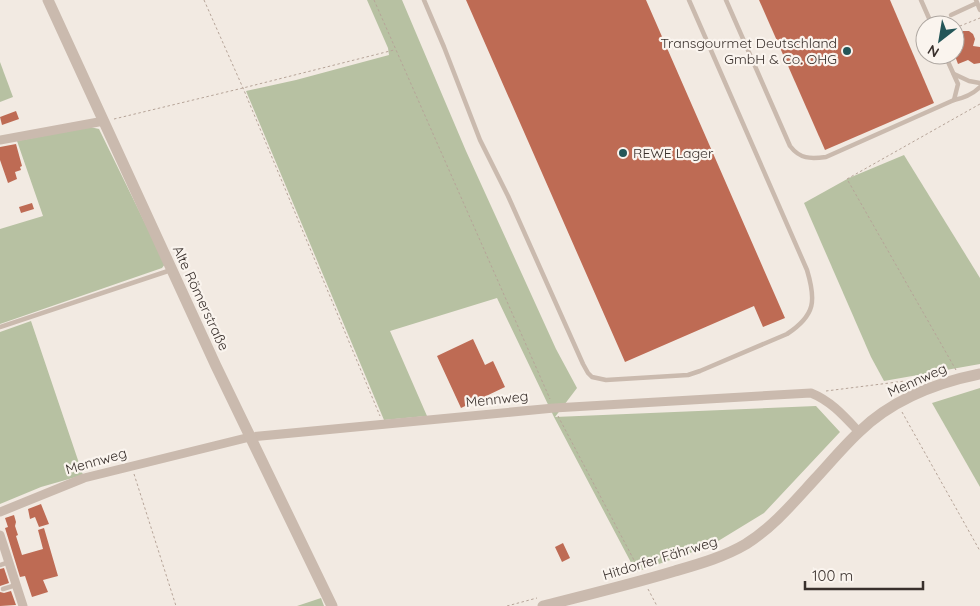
<svg xmlns="http://www.w3.org/2000/svg" width="980" height="606" viewBox="0 0 980 606" font-family="Quicksand,sans-serif">
<style>
.green{fill:#b7c1a2}
.building{fill:#be6b54}
.lines{fill:none;stroke-linecap:round;stroke-linejoin:round}
.path{stroke:#b6a498;stroke-width:1;stroke-dasharray:2.5 2.5;stroke-linecap:butt}
.service{stroke:#cabaae;stroke-width:4.5}
.minor{stroke:#cabaae;stroke-width:9}
.tertiary{stroke:#cabaae;stroke-width:11}
.poi-dot{fill:#245658;stroke:#faf4ee;stroke-width:2}
.labels{text-anchor:middle;stroke-width:4.5;stroke-linejoin:round;paint-order:stroke}
.poi-label{font-size:14px;fill:#39302c;stroke:#faf4ee;text-anchor:end}
.street-label{font-size:14px;fill:#39302c;stroke:#faf4ee}
</style>
<rect width="100%" height="100%" fill="#f2eae2"/>
<g class="green">
<polygon points="367,0 402,0 466,151 556,349 577,388 555,417 816,406 840,432 764,513 710,546 636,572 554,417 497,298 390,331 427,416 384,420 246,91 296,80 389,55 388,48"/>
<polygon points="0,62 13,97 0,102"/>
<polygon points="90,127 99,129 165,264 162,268 0,324 0,229 43,216 17,141"/>
<polygon points="904,155 980,278 980,364 884,381 871,357 804,203 849,178"/>
<polygon points="31,321 83,475 41,487 0,504 0,332"/>
<polygon points="980,388 980,487 932,403"/>
<polygon points="321,598 324,606 297,606"/>
</g>
<g class="building">
<polygon points="466,0 646,0 785,318 763,327 754,306 625,362"/>
<polygon points="759,0 890,0 934,103 825,150"/>
<polygon points="963,31 969,31 973,34 975,39 973,46 980,47 980,63 974,64 968,60 958,64 955,56 955,38 960,36"/>
<polygon points="16,111 19,119 2,125 0,117"/>
<polygon points="16,144 22,166 20,167 21,170 15,172 17,179 8,183 0,160 0,147"/>
<polygon points="32,203 34,209 21,213 19,207"/>
<polygon points="473,339 485,365 493,361 505,387 461,408 437,356"/>
<polygon points="41,504 49,524 39,527 35,517 30,519 28,509"/>
<polygon points="14,515 16,522 15,526 18,535 16,536 22,555 43,549 38,530 44,528 58,576 43,580 48,592 32,597 25,576 20,577 5,528 8,527 5,518"/>
<polygon points="563,543 570,558 562,562 555,547"/>
<polygon points="4,568 9,583 0,586 0,569"/>
<polygon points="11,591 16,605 0,606 0,592 4,593"/>
</g>
<g class="lines">
<g class="path">
<polyline points="204,0 243,88 380,416"/>
<polyline points="374,0 550,399"/>
<polyline points="955,28 980,18"/>
<polyline points="114,119 243,88 394,50"/>
<polyline points="956,370 847,179 980,104"/>
<polyline points="826,391 929,378"/>
<polyline points="902,412 980,551"/>
<polyline points="558,416 635,562 638,570"/>
<polyline points="134,474 176,606"/>
<polyline points="648,589 657,606"/>
<polyline points="507,606 537,598"/>
</g>
<g class="service">
<path d="M 424,0 L 444,47 L 480,140 L 508,196 L 583,364 L 588,373 L 592,377 L 606,380 L 688,375 L 700,371 L 787,334 C 816,315 816,300 807,270 L 689,0"/>
<path d="M 726,0 L 790,146 C 800,159 810,159 826,157 L 954,100 L 958,84 L 945,55"/>
<polyline points="921,0 932,25"/>
<polyline points="976,0 980,10"/>
<polyline points="951,15 977,3"/>
<polyline points="954,74 969,81 980,83"/>
<path d="M 954,100 C 964,98 973,94 980,87"/>
<polyline points="0,327 171,270"/>
<polyline points="0,565 9,562"/>
<polyline points="3,589 16,585"/>
</g>
<g class="minor">
<polyline points="0,140 104,121"/>
<path d="M 0,512 L 84,478 L 250,437 L 554,408 L 811,393 C 831,401 844,416 859,432"/>
<polyline points="0,535 23,606"/>
</g>
<g class="tertiary">
<polyline points="48,0 216,366 332,606"/>
<path d="M 543,606 C 587,595 632,584 675,571 C 699,564 724,557 746,544 C 773,527 793,503 815,479 C 829,464 843,447 859,432 C 892,400 935,383 980,374"/>
</g>
</g>
<g class="poi-dot">
<circle cx="847" cy="51" r="5"/>
<circle cx="623" cy="153" r="5"/>
</g>
<g class="labels">
<g class="poi-label">
<text x="837" y="48">Transgourmet Deutschland<tspan x="837" dy="16">GmbH &amp; Co. OHG</tspan></text>
<text x="633" y="158" text-anchor="start">REWE Lager</text>
</g>
<g class="street-label">
<text transform="translate(201 298) rotate(65)" y="5">Alte Römerstraße</text>
<text transform="translate(917 380) rotate(-24)" y="5">Mennweg</text>
<text transform="translate(497 399) rotate(-6)" y="5">Mennweg</text>
<text transform="translate(96 461) rotate(-16)" y="5">Mennweg</text>
<text transform="translate(660 558) rotate(-17)" y="5">Hitdorfer Fährweg</text>
</g>
</g>
<g transform="translate(940 40) rotate(211)"><circle r="24" fill="#faf4ee" stroke="#ada6a0"/>
<path d="M0-4L9 19L0 12L-9 19Z" fill="#245658"/>
<text y="-8" font-size="14" font-weight="bold" text-anchor="middle" fill="#39302c">N</text>
</g>
<path d="M805 581v8h118v-8" fill="none" stroke="#39302c" stroke-width="2.5"/>
<text x="812" y="581" font-size="15" fill="#39302c" stroke="#faf4ee" stroke-width="4" paint-order="stroke">100 m</text>
</svg>
